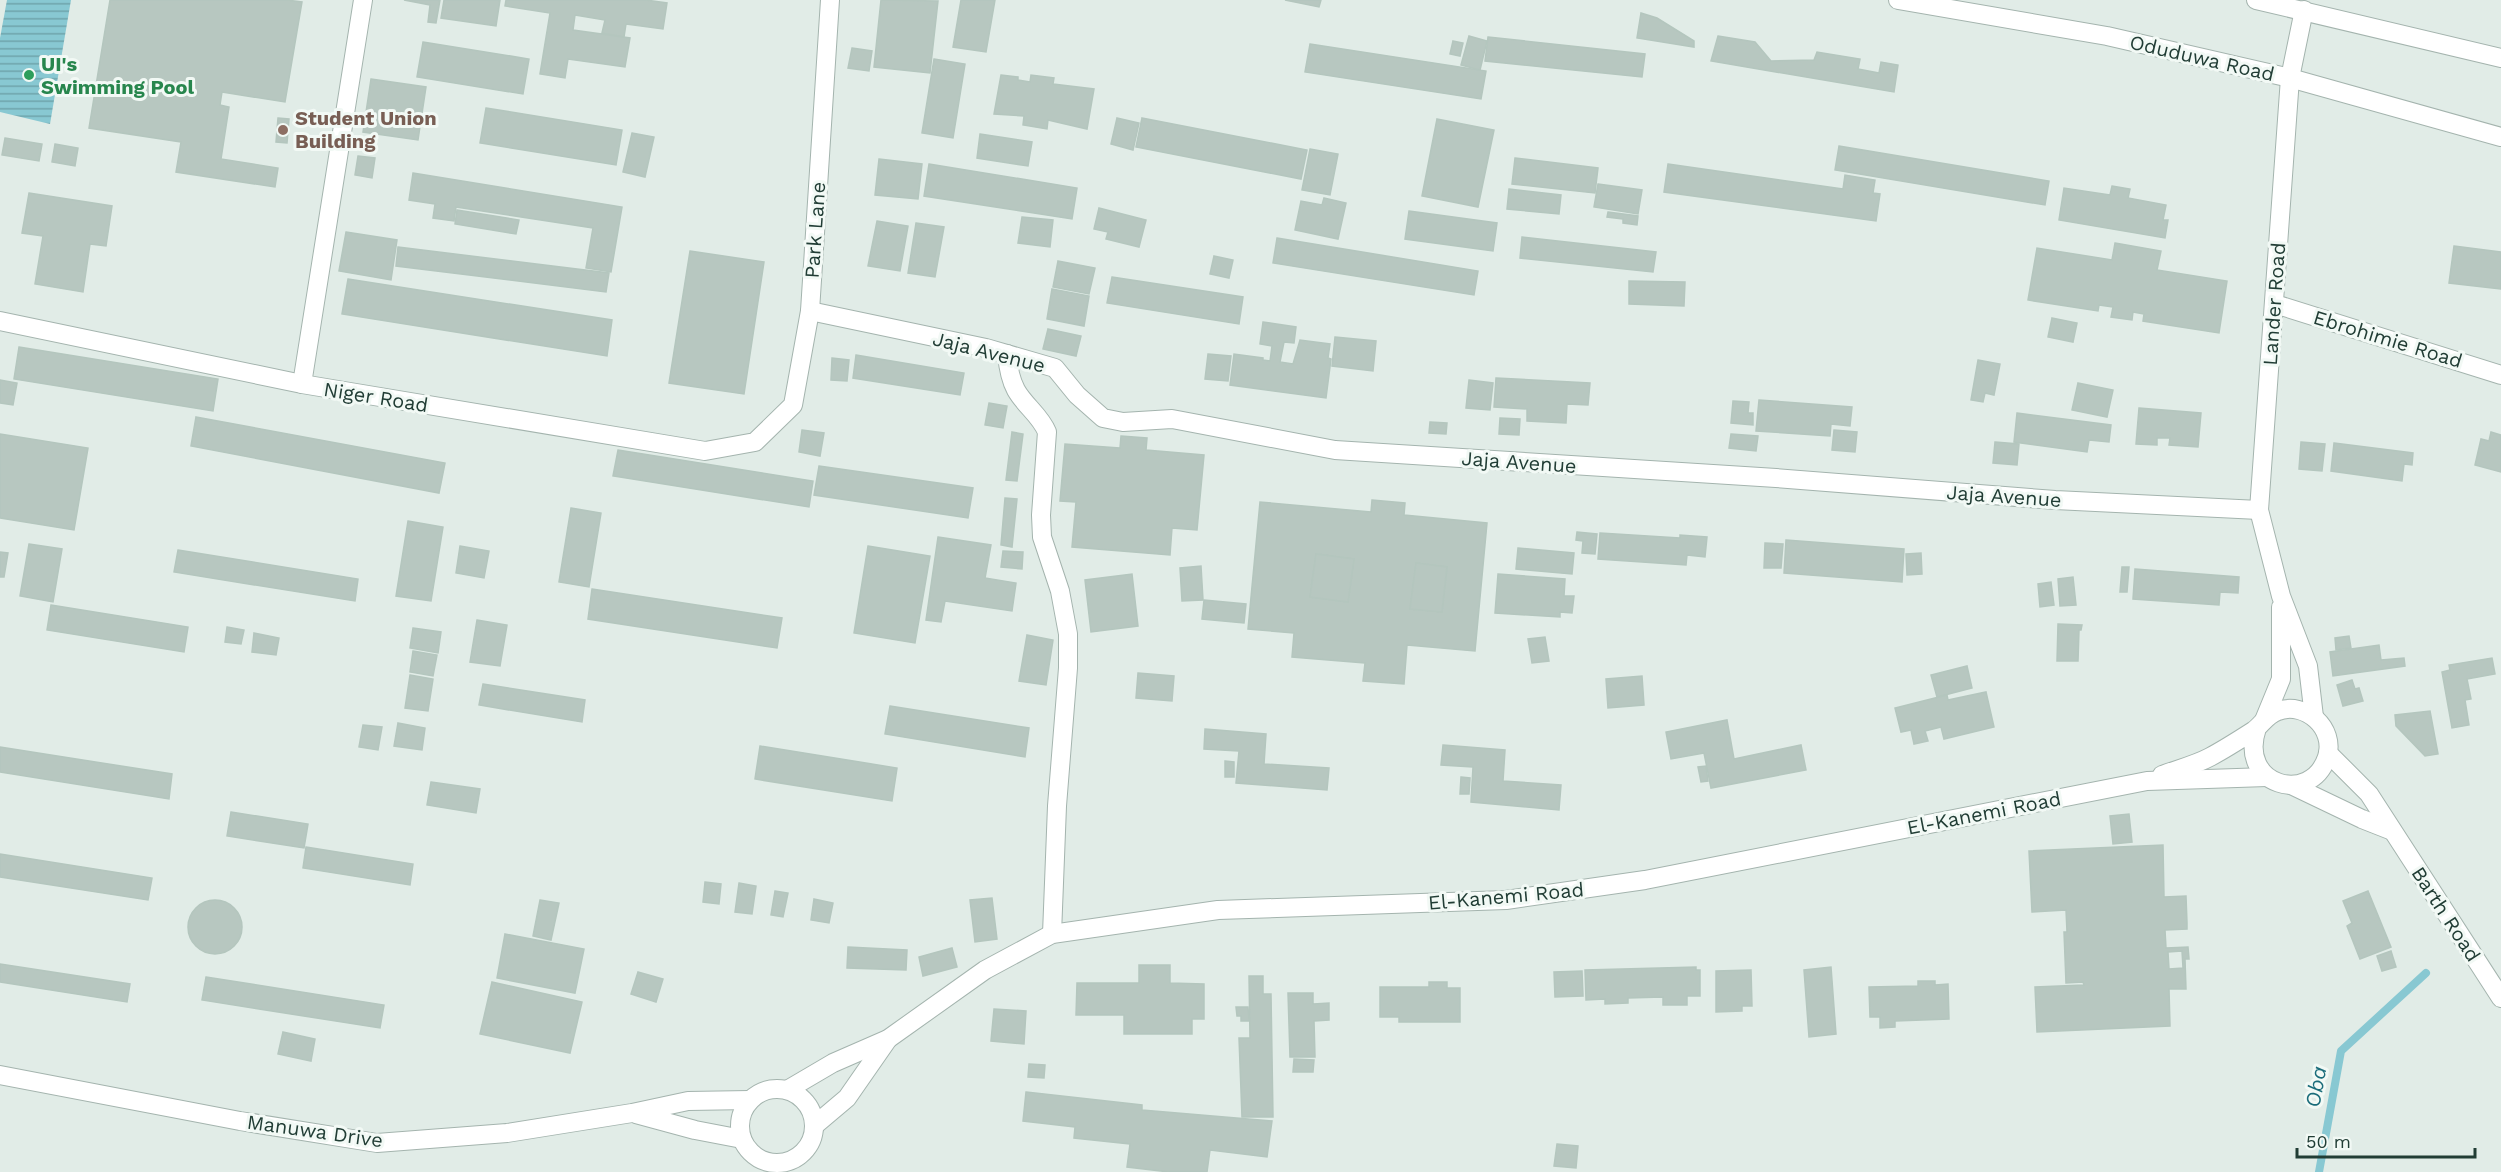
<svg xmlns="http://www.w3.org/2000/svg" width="2501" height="1172" viewBox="0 0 2501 1172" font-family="'Work Sans',sans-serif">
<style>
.water{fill:url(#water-rules)}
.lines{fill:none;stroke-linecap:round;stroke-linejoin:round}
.stream{stroke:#88c8d2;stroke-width:8}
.building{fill:#b7c7c0;stroke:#b4c6be;stroke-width:1.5;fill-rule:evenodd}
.minor-casing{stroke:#a4b4ae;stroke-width:20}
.minor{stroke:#fff;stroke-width:18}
.leisure-dot{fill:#2e9e5b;stroke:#f2f9f5;stroke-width:2}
.education-dot{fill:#8d6e63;stroke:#f2f9f5;stroke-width:2}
.labels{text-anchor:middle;stroke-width:6;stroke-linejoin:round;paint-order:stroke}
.street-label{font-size:20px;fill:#213d35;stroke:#f2f9f5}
.leisure-label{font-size:20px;font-weight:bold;fill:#27864d;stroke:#f2f9f5;text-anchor:start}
.education-label{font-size:20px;font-weight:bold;fill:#785e54;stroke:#f2f9f5;text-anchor:start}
.water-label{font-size:21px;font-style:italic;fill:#1a6c7a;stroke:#f2f9f5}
</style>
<defs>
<pattern id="water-rules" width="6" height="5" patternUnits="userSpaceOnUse" patternTransform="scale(1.5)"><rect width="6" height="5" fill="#88c8d2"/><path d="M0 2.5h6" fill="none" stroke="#6fa4ab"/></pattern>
</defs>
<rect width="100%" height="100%" fill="#e1ece7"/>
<polygon class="water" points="7,0 71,0 50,124 0,112 0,38"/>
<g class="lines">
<polyline class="stream" points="2319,1172 2341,1051 2426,973"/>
</g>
<g class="building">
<polygon points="110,0 287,0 302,2 285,102 222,92 220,105 229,107 221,159 278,168 275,187 176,172 181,142 89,128"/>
<polygon points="404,0 440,0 436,23 428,22 430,5"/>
<polygon points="444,0 500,0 496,26 441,18"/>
<polygon points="506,0 646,0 667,3 663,29 626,24 624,37 602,33 605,20 575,15 573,30 630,38 625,67 568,59 565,78 540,74 550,13 505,6"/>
<polygon points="881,0 938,1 930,73 874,67"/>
<polygon points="961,0 995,0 986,52 953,47"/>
<polygon points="1285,0 1321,0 1319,7"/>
<polygon points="1641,13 1657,18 1694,41 1694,47 1637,38"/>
<polygon points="1469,36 1487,41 1480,70 1461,65"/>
<polygon points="1718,36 1755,42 1771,61 1814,60 1817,52 1860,59 1858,69 1879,73 1881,62 1898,65 1894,92 1711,61"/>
<polygon points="1488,37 1645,54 1642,77 1485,61"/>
<polygon points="1453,41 1463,43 1460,56 1450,54"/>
<polygon points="423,42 529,59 523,94 417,77"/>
<polygon points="1310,44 1486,71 1481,99 1305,72"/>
<polygon points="852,48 872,51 869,71 848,68"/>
<polygon points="934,59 965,64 953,138 922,133"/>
<polygon points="1001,75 1018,77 1018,80 1030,82 1031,75 1054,78 1053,84 1094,89 1087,129 1048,120 1047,129 1023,125 1024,116 994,114"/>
<polygon points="371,79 426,87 418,140 363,132"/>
<polygon points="486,108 622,130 616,165 480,143"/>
<polygon points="278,118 289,119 287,143 276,142"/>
<polygon points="1117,118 1139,123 1133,150 1111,144"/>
<polygon points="1142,118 1307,150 1301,179 1136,147"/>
<polygon points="1437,119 1494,130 1478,207 1422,196"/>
<polygon points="632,133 654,137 645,177 623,172"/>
<polygon points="980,134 1032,142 1028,166 977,158"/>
<polygon points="5,138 42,144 39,161 2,155"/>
<polygon points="55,144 78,148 75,166 52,162"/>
<polygon points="1839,146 2049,181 2045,205 1835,170"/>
<polygon points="1310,149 1338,154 1330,195 1302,190"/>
<polygon points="358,156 375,158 372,178 355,175"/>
<polygon points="1515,158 1598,168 1595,193 1512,184"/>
<polygon points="879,159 922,164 918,199 875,195"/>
<polygon points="929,164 1077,188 1072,219 924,196"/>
<polygon points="1668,164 1843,189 1845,175 1875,180 1873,193 1880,194 1876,221 1664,192"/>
<polygon points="413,173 622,207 611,272 586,268 593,228 456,207 454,221 433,218 435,204 409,200"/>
<polygon points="1598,184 1642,190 1638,214 1594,207"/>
<polygon points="2112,186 2130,189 2128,198 2166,205 2163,220 2168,220 2165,238 2059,220 2064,188 2110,195"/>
<polygon points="1509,189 1561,195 1559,214 1507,209"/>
<polygon points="29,193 112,206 106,246 90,244 83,292 35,284 43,236 22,233"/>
<polygon points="1324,198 1346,203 1338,239 1295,230 1301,201 1322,205"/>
<polygon points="1099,208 1146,220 1139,247 1106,239 1108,232 1094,229"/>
<polygon points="457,210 519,220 516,234 455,224"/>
<polygon points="1409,211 1497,223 1493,251 1405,239"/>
<polygon points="1608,212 1638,216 1637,225 1623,223 1623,219 1607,217"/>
<polygon points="1022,217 1053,220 1050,247 1018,243"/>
<polygon points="877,221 908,226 900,271 868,266"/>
<polygon points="916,223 944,227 935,277 908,273"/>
<polygon points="346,232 397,240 391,280 339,271"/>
<polygon points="1522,237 1656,252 1653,272 1520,258"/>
<polygon points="1277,238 1478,271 1474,295 1273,263"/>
<polygon points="2115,243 2161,251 2157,270 2227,281 2219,333 2143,321 2144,314 2133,312 2132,320 2111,317 2113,307 2099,305 2098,311 2028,300 2037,248 2112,260"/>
<polygon points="2454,246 2501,252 2501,289 2449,283"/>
<polygon points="398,247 609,273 606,292 396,266"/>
<polygon points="690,251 764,262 744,394 669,383"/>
<polygon points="1214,256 1233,260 1229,278 1210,274"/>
<polygon points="1058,261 1095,268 1089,294 1053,287"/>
<polygon points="1112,277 1243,297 1239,324 1107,303"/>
<polygon points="348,279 612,320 607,356 342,314"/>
<polygon points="1629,281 1685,282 1684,306 1629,304"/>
<polygon points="1052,289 1089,296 1084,326 1047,319"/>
<polygon points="2052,318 2077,323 2073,342 2048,337"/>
<polygon points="1263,322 1296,327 1294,343 1284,342 1280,362 1293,364 1300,340 1330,344 1328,358 1331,359 1326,398 1230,385 1234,354 1263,358 1263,360 1270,361 1272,346 1260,344"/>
<polygon points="1048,329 1081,336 1076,356 1043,349"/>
<polygon points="1335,337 1376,341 1373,371 1332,366"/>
<polygon points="19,347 218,379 213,411 14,379"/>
<polygon points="1208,354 1231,356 1228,381 1205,379"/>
<polygon points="856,355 964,373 960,395 853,378"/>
<polygon points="832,358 849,360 847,381 831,380"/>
<polygon points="1978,360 2000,364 1994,395 1985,393 1983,402 1971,400"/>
<polygon points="1496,378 1590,383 1588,405 1567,404 1566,423 1527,421 1527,409 1494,407"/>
<polygon points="0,380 17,383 13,405 0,403"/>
<polygon points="1469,380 1493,383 1490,410 1466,408"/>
<polygon points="2078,383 2113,390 2107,417 2072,410"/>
<polygon points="1759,400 1852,407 1850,426 1831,424 1830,436 1756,431"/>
<polygon points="1733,401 1749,402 1748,413 1753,413 1753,425 1731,423"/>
<polygon points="989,403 1007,406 1003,428 985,425"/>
<polygon points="2139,408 2201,413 2198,447 2169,445 2170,438 2157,438 2157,445 2136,444"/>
<polygon points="2017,413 2111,425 2109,442 2089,440 2087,452 2014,442"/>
<polygon points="196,417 445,463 439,493 191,446"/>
<polygon points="1500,418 1520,419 1519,435 1499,434"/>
<polygon points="1430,422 1447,423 1446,434 1429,433"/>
<polygon points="802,430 824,433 820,456 799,452"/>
<polygon points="1834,430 1857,432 1855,452 1832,450"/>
<polygon points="1012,432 1023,434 1017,481 1006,480"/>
<polygon points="2491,432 2501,435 2501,472 2475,465 2481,439 2489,441"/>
<polygon points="0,434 88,448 74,530 0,518"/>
<polygon points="1731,434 1758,436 1756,451 1729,448"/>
<polygon points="1121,436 1147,438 1146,450 1204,455 1197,530 1172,528 1170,555 1072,547 1076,502 1060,501 1065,444 1120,448"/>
<polygon points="1995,442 2019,444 2017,465 1993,463"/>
<polygon points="2301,442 2325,444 2322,471 2299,469"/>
<polygon points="2334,443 2413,453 2412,465 2404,464 2402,481 2331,471"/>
<polygon points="618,450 813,481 809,507 613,476"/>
<polygon points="819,466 973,488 968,518 814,495"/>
<polygon points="1005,498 1017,499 1012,547 1001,545"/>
<path d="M 1372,500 L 1405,503 L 1404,515 L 1487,523 L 1475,651 L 1407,645 L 1404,684 L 1363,681 L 1365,663 L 1292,657 L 1294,633 L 1248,629 L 1260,502 L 1371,512 ZM 1316,554 L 1354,559 L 1348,602 L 1310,597 ZM 1416,563 L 1447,567 L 1442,612 L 1410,609 Z"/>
<polygon points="571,508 601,513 589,587 559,582"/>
<polygon points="408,521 443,527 431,601 396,596"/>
<polygon points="1577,532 1597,534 1595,554 1582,553 1583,541 1576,540"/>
<polygon points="1600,533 1680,538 1680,535 1707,537 1705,557 1687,555 1686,565 1598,559"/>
<polygon points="938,537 991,545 985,578 1016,583 1012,611 945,601 941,622 926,620"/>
<polygon points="1786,540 1904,549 1902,582 1784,573"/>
<polygon points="1765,543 1783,544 1781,568 1764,568"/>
<polygon points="29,544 62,549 53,602 20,596"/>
<polygon points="460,546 489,551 484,578 456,573"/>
<polygon points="868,546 930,556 915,643 854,633"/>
<polygon points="1518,548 1574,553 1572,574 1516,569"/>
<polygon points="178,550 358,579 355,601 174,572"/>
<polygon points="1003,551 1023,552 1022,569 1001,567"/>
<polygon points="0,552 8,553 4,577 0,577"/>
<polygon points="1921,553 1922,574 1907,575 1906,554"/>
<polygon points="1316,554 1354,559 1348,602 1310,597"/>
<polygon points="1416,563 1447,567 1442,612 1410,609"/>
<polygon points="1201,566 1203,600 1182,601 1180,568"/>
<polygon points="2122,567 2129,567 2127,592 2120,592"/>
<polygon points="2135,569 2239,577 2238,593 2220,592 2219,605 2133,599"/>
<polygon points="1132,574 1138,626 1091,632 1085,580"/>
<polygon points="1498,574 1565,579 1564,596 1574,596 1572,613 1560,612 1560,617 1495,613"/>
<polygon points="2073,577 2076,605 2060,606 2058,579"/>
<polygon points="2051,582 2054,605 2040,607 2038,584"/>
<polygon points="592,589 782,618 777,648 588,619"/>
<polygon points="1204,600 1246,604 1244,623 1202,619"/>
<polygon points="51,605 188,627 184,652 47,630"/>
<polygon points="477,620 507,625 500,666 470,662"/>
<polygon points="2058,624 2082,625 2081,630 2079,630 2078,661 2057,661"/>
<polygon points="227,627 244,630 241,644 225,642"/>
<polygon points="413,628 441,632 438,653 410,648"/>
<polygon points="254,633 279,638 276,655 252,652"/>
<polygon points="1027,635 1053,640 1046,685 1019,681"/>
<polygon points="2349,636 2351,648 2336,650 2335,638"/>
<polygon points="1545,637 1549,661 1532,663 1528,639"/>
<polygon points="2379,645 2381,660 2404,658 2405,666 2333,676 2330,652"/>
<polygon points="413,651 437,655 433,676 410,672"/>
<polygon points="2492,658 2495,674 2467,679 2471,699 2465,700 2469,725 2452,728 2442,672 2450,670 2449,665"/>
<polygon points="1967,666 1972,688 1937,697 1931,675"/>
<polygon points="1138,673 1174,676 1172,701 1136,698"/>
<polygon points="410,675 433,679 428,711 405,708"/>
<polygon points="1642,676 1644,705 1608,708 1606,679"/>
<polygon points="2352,680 2355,689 2359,688 2363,701 2343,706 2337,685"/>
<polygon points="483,684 585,700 582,722 479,705"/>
<polygon points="1986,692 1994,727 1944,739 1941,727 1925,731 1928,741 1914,744 1911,730 1901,732 1895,708 1947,695 1948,700"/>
<polygon points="890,706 1029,728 1025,757 885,734"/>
<polygon points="2430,711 2438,754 2425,756 2396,726 2395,715"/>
<polygon points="1727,720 1734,759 1801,745 1806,770 1711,788 1704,753 1671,759 1666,732"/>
<polygon points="398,723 425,728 422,750 394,746"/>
<polygon points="363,725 382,727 378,750 359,747"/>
<polygon points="1205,729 1266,734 1264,764 1329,768 1327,790 1236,783 1239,751 1204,749"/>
<polygon points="1443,745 1505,750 1503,781 1561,785 1559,810 1471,802 1473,767 1441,765"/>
<polygon points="760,746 897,768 892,801 755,779"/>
<polygon points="0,747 172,774 169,799 0,772"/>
<polygon points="1225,761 1234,762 1234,777 1225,777"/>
<polygon points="1706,766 1708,781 1701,782 1698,767"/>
<polygon points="1461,777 1470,778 1469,794 1460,794"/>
<polygon points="431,782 480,789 476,813 427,805"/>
<polygon points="231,812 308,824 304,848 227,836"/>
<polygon points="2129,814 2132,842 2113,844 2110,816"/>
<path d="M 2163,845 L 2164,897 L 2186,896 L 2187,923 L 2187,929 L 2165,930 L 2166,948 L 2188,947 L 2189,959 L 2185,959 L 2186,989 L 2169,989 L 2170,1026 L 2037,1032 L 2035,987 L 2084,985 L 2083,982 L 2066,983 L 2064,932 L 2067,932 L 2066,910 L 2032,912 L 2029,851 ZM 2182,951 L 2183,968 L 2169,969 L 2168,952 Z"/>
<polygon points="306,847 413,864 410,885 303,868"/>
<polygon points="0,854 152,878 148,900 0,877"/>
<polygon points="705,882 721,884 719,904 703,902"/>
<polygon points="739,883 756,886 752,914 735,912"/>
<polygon points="775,891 788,893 783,917 771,915"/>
<polygon points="2368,891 2391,947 2360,959 2347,926 2352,923 2343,901"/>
<polygon points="992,898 997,939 975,942 970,900"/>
<polygon points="814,899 833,903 829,923 811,920"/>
<polygon points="540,900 559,903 551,940 533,936"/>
<circle cx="215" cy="927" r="27"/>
<polygon points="505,934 584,949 575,993 497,978"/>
<polygon points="848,947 907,950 906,970 847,968"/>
<polygon points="952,948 957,967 923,976 919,957"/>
<polygon points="2391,951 2396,967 2382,971 2377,956"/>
<polygon points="0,964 130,984 127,1002 0,982"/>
<polygon points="1139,965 1170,965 1170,983 1204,984 1204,1019 1192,1019 1192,1034 1124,1034 1124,1015 1076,1015 1077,983 1139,983"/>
<polygon points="1696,967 1696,970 1700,970 1700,996 1687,996 1687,1005 1663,1005 1663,997 1628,998 1628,1003 1605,1004 1605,999 1586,1000 1585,970"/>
<polygon points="1831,967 1836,1034 1809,1037 1804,970"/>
<polygon points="1751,970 1752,1006 1742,1006 1742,1011 1716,1012 1716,971"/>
<polygon points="1582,971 1583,996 1555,997 1554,972"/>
<polygon points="638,972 663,979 656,1002 631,994"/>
<polygon points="1249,976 1263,976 1263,994 1271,994 1273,1117 1242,1117 1239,1038 1250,1038"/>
<polygon points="206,977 384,1005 380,1028 202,1000"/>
<polygon points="1918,981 1935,981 1935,985 1948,984 1949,1019 1895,1021 1895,1027 1880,1028 1880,1017 1870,1017 1869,987 1918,986"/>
<polygon points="492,982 582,1002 570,1053 480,1034"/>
<polygon points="1429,982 1447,982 1447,988 1460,988 1460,1022 1399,1022 1399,1017 1380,1017 1380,987 1429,987"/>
<polygon points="1288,993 1313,993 1313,1004 1329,1003 1329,1020 1314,1021 1315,1057 1290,1057"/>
<polygon points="1236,1007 1248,1007 1249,1021 1241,1021 1241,1016 1237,1016"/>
<polygon points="994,1009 1026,1011 1024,1044 991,1041"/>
<polygon points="283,1032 315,1039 311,1061 278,1054"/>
<polygon points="1294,1059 1314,1060 1313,1072 1293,1072"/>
<polygon points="1029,1064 1045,1065 1044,1078 1028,1077"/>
<polygon points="1026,1092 1142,1105 1142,1110 1272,1121 1267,1157 1210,1150 1207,1172 1169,1172 1127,1167 1130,1144 1074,1138 1075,1127 1023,1121"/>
<polygon points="1557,1144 1578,1146 1576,1168 1554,1166"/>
</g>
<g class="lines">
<defs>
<g id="minor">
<polyline points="1898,0 2107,36 2290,78 2501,137"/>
<polyline points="2256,0 2501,58"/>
<polyline points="2304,10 2290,78 2259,510 2281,596 2308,666 2314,717"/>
<polyline points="2275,304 2501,375"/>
<polyline points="810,311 986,348 1055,368 1077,395 1103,418 1123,422 1172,419 1335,450 1776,478 2055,500 2259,510"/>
<polyline points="0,321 302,384 705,451 755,442 793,405 810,311 830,0"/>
<path d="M 1007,354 C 1008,366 1010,379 1016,390 C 1025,406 1040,415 1047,432 L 1041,515 L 1042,537 L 1060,591 L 1068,634 L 1068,668 L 1057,806 L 1052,934"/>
<polyline points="302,384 363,0"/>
<polyline points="2265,718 2281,679 2281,607"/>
<polyline points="2328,753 2369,794 2501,998"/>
<path d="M 2162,775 C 2178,769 2195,765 2210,757 C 2225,749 2239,740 2253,731 C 2262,725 2266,715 2278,711 C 2305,701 2336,728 2327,757 C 2311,806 2237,786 2257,728"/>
<polyline points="2291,785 2362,819 2390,830"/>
<polyline points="0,1075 240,1121 377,1143 507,1133 632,1113 688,1101 750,1100"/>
<circle cx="777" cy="1126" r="37"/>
<polyline points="787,1090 833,1063 888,1039 985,970 1052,934 1218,910 1506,900 1645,880 2147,781 2267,777"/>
<polyline points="636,1114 695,1130 742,1139"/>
<polyline points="815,1125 847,1098 888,1039"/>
</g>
</defs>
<use href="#minor" class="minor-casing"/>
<use href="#minor" class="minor"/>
</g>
<circle class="leisure-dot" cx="29" cy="75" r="6"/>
<circle class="education-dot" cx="283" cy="130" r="6"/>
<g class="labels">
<g class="street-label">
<text transform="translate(2202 58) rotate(13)" y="7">Oduduwa Road</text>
<text transform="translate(815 230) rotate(-86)" y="7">Park Lane</text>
<text transform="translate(2274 304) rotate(-86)" y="7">Lander Road</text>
<text transform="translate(2388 339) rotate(17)" y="7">Ebrohimie Road</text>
<text transform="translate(989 352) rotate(14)" y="7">Jaja Avenue</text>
<text transform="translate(376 397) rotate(9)" y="7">Niger Road</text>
<text transform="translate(1519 462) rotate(4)" y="7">Jaja Avenue</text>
<text transform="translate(2004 496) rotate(4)" y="7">Jaja Avenue</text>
<text transform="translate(1984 813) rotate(-11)" y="7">El-Kanemi Road</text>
<text transform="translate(1506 896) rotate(-5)" y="7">El-Kanemi Road</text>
<text transform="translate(2446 914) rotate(57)" y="7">Barth Road</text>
<text transform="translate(315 1131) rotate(8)" y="7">Manuwa Drive</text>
</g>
<g class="leisure-label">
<text x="41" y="71">UI's<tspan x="41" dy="23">Swimming Pool</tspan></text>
</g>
<g class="education-label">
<text x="295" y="125">Student Union<tspan x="295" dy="23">Building</tspan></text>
</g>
<g class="water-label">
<text transform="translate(2316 1087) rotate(-80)" y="7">Oba</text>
</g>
</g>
<path d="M2297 1148v9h178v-9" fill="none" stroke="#213d35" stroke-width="3"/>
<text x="2306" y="1148" font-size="18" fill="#213d35" stroke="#f2f9f5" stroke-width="4.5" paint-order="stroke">50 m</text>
</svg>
